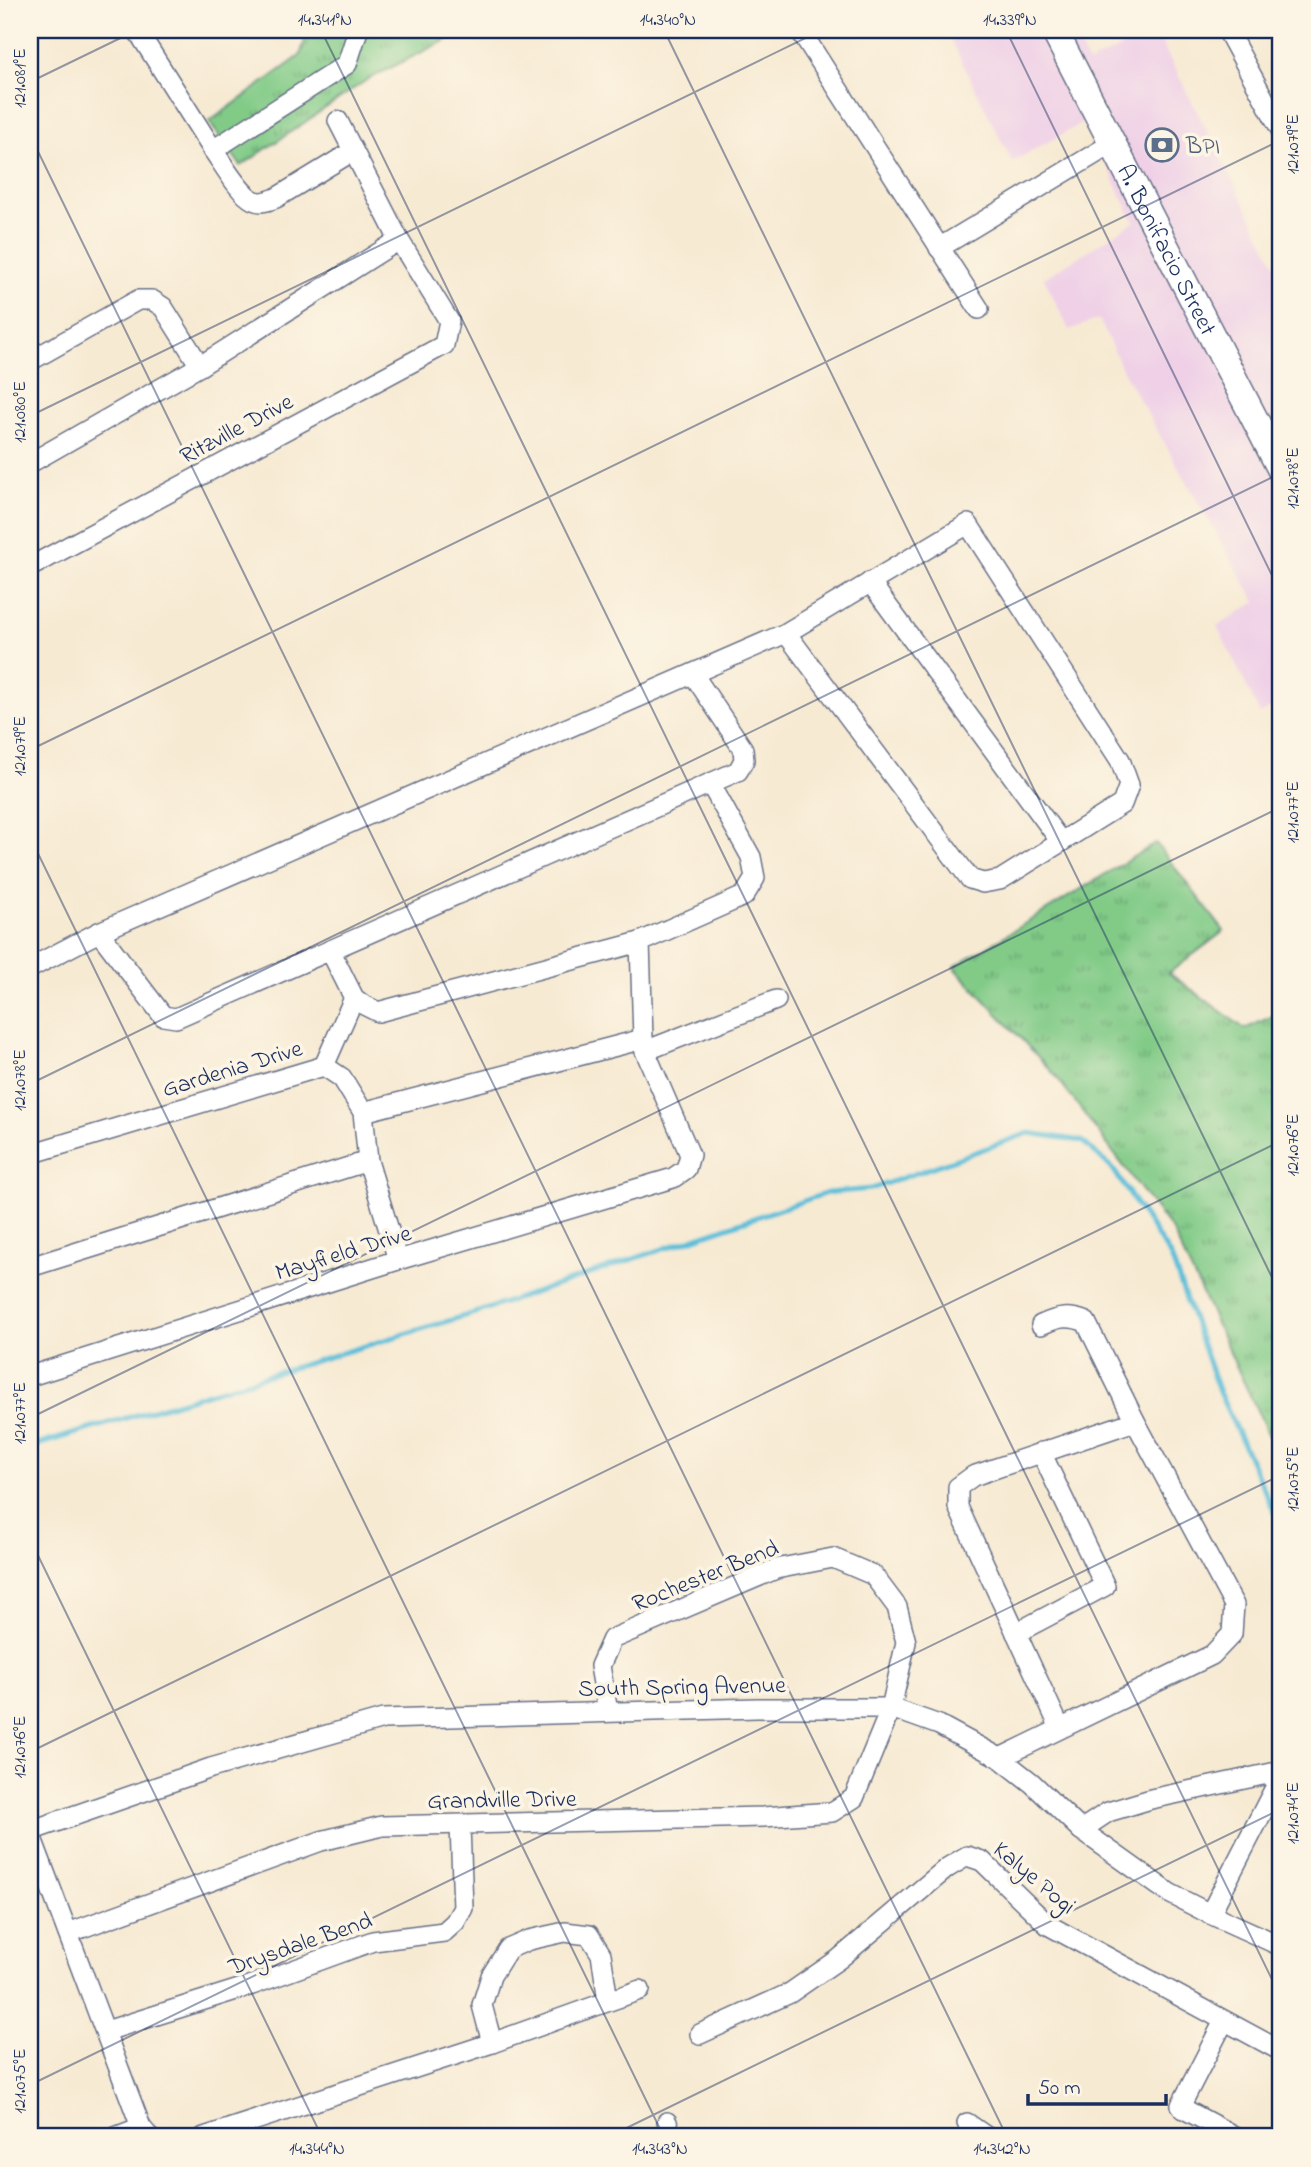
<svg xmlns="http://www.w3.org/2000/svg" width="1311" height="2167" viewBox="0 0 1311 2167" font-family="'Indie Flower',sans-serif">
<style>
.built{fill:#efd0e7}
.grass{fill:url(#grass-tufts);stroke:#4e7d72;stroke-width:2}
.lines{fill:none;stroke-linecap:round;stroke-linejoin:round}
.stream{stroke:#5abed9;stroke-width:5}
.street-casing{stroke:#687087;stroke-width:22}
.secondary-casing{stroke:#687087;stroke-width:29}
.street{stroke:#fff;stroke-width:19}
.secondary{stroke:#fff;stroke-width:26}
.ticks{fill:none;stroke:#1b2f5e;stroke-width:2;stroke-opacity:0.45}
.labels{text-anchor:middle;stroke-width:7;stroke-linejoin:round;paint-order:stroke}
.service-label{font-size:24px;fill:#4e5e75;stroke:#fcf5e5;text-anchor:start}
.street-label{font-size:24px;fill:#1b2f5e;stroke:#fcf5e5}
.neatline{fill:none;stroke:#1b2f5e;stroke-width:2.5}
.ticks-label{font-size:18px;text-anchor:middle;fill:#1b2f5e}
</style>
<defs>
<pattern id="grass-tufts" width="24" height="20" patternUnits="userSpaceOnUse" patternTransform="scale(1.75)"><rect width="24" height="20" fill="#81cb87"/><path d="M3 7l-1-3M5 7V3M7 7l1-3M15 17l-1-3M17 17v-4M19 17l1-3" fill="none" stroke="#69a572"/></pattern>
</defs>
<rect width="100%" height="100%" fill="#fcf5e5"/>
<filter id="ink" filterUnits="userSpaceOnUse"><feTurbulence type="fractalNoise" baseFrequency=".0143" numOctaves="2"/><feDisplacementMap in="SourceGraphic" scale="14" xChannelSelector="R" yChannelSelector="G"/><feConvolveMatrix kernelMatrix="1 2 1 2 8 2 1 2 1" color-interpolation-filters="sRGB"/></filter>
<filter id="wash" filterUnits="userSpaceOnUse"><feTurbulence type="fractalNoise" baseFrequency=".00686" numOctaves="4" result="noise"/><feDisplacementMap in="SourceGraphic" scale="28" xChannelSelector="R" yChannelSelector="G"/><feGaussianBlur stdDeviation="1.57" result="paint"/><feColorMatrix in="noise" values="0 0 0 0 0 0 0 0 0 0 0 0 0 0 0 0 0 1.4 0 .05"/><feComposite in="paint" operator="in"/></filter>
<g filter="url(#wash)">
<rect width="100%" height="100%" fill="#f7ead3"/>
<polygon class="built" points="946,30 1070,30 1089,63 1155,30 1281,275 1281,702 1260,714 1217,626 1256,602 1124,373 1099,319 1069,330 1044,278 1134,222 1086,121 1012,162"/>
<g class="grass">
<polygon points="308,30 466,30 368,79 241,166 209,122 300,56"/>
<polygon points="1156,843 1224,931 1169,973 1245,1029 1281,1012 1281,1461 1173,1232 1055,1075 954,967"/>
</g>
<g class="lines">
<polyline class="stream" points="30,1447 478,1312 827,1193 871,1189 1029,1133 1082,1141 1113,1169 1171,1257 1219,1392 1273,1509 1281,1521"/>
</g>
</g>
<g filter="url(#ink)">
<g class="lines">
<defs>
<g id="street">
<polyline points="137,30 213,150 347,64 358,30"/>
<polyline points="800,30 979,309"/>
<polyline points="1227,30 1281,130"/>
<path d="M 213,150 C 223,164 239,193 253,200 C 261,204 268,201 276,198 L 353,151"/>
<polyline points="939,248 1113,143"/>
<polyline points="30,361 138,300 152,300 163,307 200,366"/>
<polyline points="30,463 200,366 399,240"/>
<polyline points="30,567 444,345 449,321 399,240 338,121"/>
<polyline points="870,582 1061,842"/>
<polyline points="99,932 163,1016 176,1018 738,771 744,760 743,749 693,674"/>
<polyline points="640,942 643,1039"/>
<polyline points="330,950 354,998 362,1004 378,1012 640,942 744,896 755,878 751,857 710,783"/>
<polyline points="30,968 99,932 786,633 968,524 1120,760 1129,785 1122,804 1000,880 983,883 970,879 786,633"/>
<polyline points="645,1051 776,1000"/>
<polyline points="324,1066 354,998"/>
<polyline points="30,1154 324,1066 342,1078 363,1112 368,1161 398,1260"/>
<polyline points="30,1267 368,1161"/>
<polyline points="30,1376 398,1260 673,1178 686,1169 690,1155 645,1051 643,1039 363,1112"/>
<polyline points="1016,1633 1105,1586 1041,1452"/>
<polyline points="1060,1728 958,1507 958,1487 973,1476 1135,1421"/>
<path d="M 1000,1758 L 1212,1655 L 1232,1634 L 1234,1605 L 1135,1421 L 1086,1322 C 1069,1315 1058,1317 1041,1325"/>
<polyline points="1081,1830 1108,1812 1151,1799 1281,1771"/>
<polyline points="30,1831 211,1768 383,1719 757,1708 891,1708 939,1725 1000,1758 1032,1783 1081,1830 1169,1893 1210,1914 1281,1946"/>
<polyline points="30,1833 141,2127 149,2137"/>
<polyline points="1210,1914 1281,1776"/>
<polyline points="68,1933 321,1841 382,1826 763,1817 832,1812 854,1798 891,1708 906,1642 897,1607 873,1575 833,1558 776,1569 612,1639 600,1666 608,1712"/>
<polyline points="1224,2021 1181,2105 1184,2109 1236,2137"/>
<polyline points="106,2031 252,1985 373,1941 444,1932 455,1922 463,1908 460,1825"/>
<polyline points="700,2034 790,1993 839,1959 947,1868 967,1856 982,1861 1048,1925 1281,2051"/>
<polyline points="492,2043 482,2005 491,1976 508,1949 529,1940 565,1932 589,1935 601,1954 608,2001"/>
<polyline points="667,2122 671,2137"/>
<polyline points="967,2123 987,2137"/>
<polyline points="115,2137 141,2127"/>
<polyline points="204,2137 492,2043 640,1990"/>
</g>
<g id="secondary">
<path id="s1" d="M 1054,30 L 1281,470"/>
</g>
</defs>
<use href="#street" class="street-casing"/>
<use href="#secondary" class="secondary-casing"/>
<use href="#street" class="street"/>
<use href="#secondary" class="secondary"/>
</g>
</g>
<path class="ticks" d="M 321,30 L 1281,1998M 664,30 L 1281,1296M 1006,30 L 1281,594M 30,82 L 137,30M 30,135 L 1007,2137M 30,416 L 822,30M 30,750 L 1281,140M 30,837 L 664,2137M 30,1084 L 1281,473M 30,1418 L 1281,807M 30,1539 L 322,2137M 30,1752 L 1281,1141M 30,2085 L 1281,1475M 608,2137 L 1281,1809"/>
<defs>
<symbol id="bank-ring" viewBox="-11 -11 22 22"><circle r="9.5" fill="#fcf5e5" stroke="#5c6f8a" stroke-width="1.5"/><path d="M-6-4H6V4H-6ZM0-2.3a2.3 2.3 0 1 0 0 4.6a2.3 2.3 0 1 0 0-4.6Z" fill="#5c6f8a"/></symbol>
</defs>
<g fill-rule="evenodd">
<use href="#bank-ring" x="1143" y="126" width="38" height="38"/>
</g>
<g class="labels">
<g class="service-label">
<text x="1186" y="153">BPI</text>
</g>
<g class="street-label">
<text dy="8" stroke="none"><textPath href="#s1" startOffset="247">A. Bonifacio Street</textPath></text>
<text transform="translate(236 428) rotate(-28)" y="8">Ritzville Drive</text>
<text transform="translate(232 1068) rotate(-17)" y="8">Gardenia Drive</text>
<text transform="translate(343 1252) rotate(-17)" y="8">Mayfield Drive</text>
<text transform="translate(705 1575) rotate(-22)" y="8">Rochester Bend</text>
<text transform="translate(682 1686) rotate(-1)" y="8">South Spring Avenue</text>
<text transform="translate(502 1799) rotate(-1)" y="8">Grandville Drive</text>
<text transform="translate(1035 1877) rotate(40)" y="8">Kalye Pogi</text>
<text transform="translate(300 1943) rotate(-19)" y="8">Drysdale Bend</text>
</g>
</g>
<rect width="1311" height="2167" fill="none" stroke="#fcf5e5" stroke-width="77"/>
<path d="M1028 2094v10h138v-10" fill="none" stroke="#1b2f5e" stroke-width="3.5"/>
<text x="1038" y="2094" font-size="21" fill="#1b2f5e" stroke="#fcf5e5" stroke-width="5" paint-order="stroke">50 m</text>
<rect x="38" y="38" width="1234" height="2090" class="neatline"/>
<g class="ticks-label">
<text x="325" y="25">14.341°N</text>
<text x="668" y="25">14.340°N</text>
<text x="1010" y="25">14.339°N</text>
<text transform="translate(19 78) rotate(-90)" y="6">121.081°E</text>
<text transform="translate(1292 144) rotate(-90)" y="6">121.079°E</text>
<text transform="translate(19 412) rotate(-90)" y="6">121.080°E</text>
<text transform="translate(1292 478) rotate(-90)" y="6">121.078°E</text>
<text transform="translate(19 746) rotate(-90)" y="6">121.079°E</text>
<text transform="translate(1292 812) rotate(-90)" y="6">121.077°E</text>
<text transform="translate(19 1080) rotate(-90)" y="6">121.078°E</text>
<text transform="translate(1292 1145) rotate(-90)" y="6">121.076°E</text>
<text transform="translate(19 1413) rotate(-90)" y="6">121.077°E</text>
<text transform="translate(1292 1479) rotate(-90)" y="6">121.075°E</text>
<text transform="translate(19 1747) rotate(-90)" y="6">121.076°E</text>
<text transform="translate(1292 1813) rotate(-90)" y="6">121.074°E</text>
<text transform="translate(19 2081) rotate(-90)" y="6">121.075°E</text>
<text x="317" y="2154">14.344°N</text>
<text x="660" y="2154">14.343°N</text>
<text x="1002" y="2154">14.342°N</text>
</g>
</svg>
